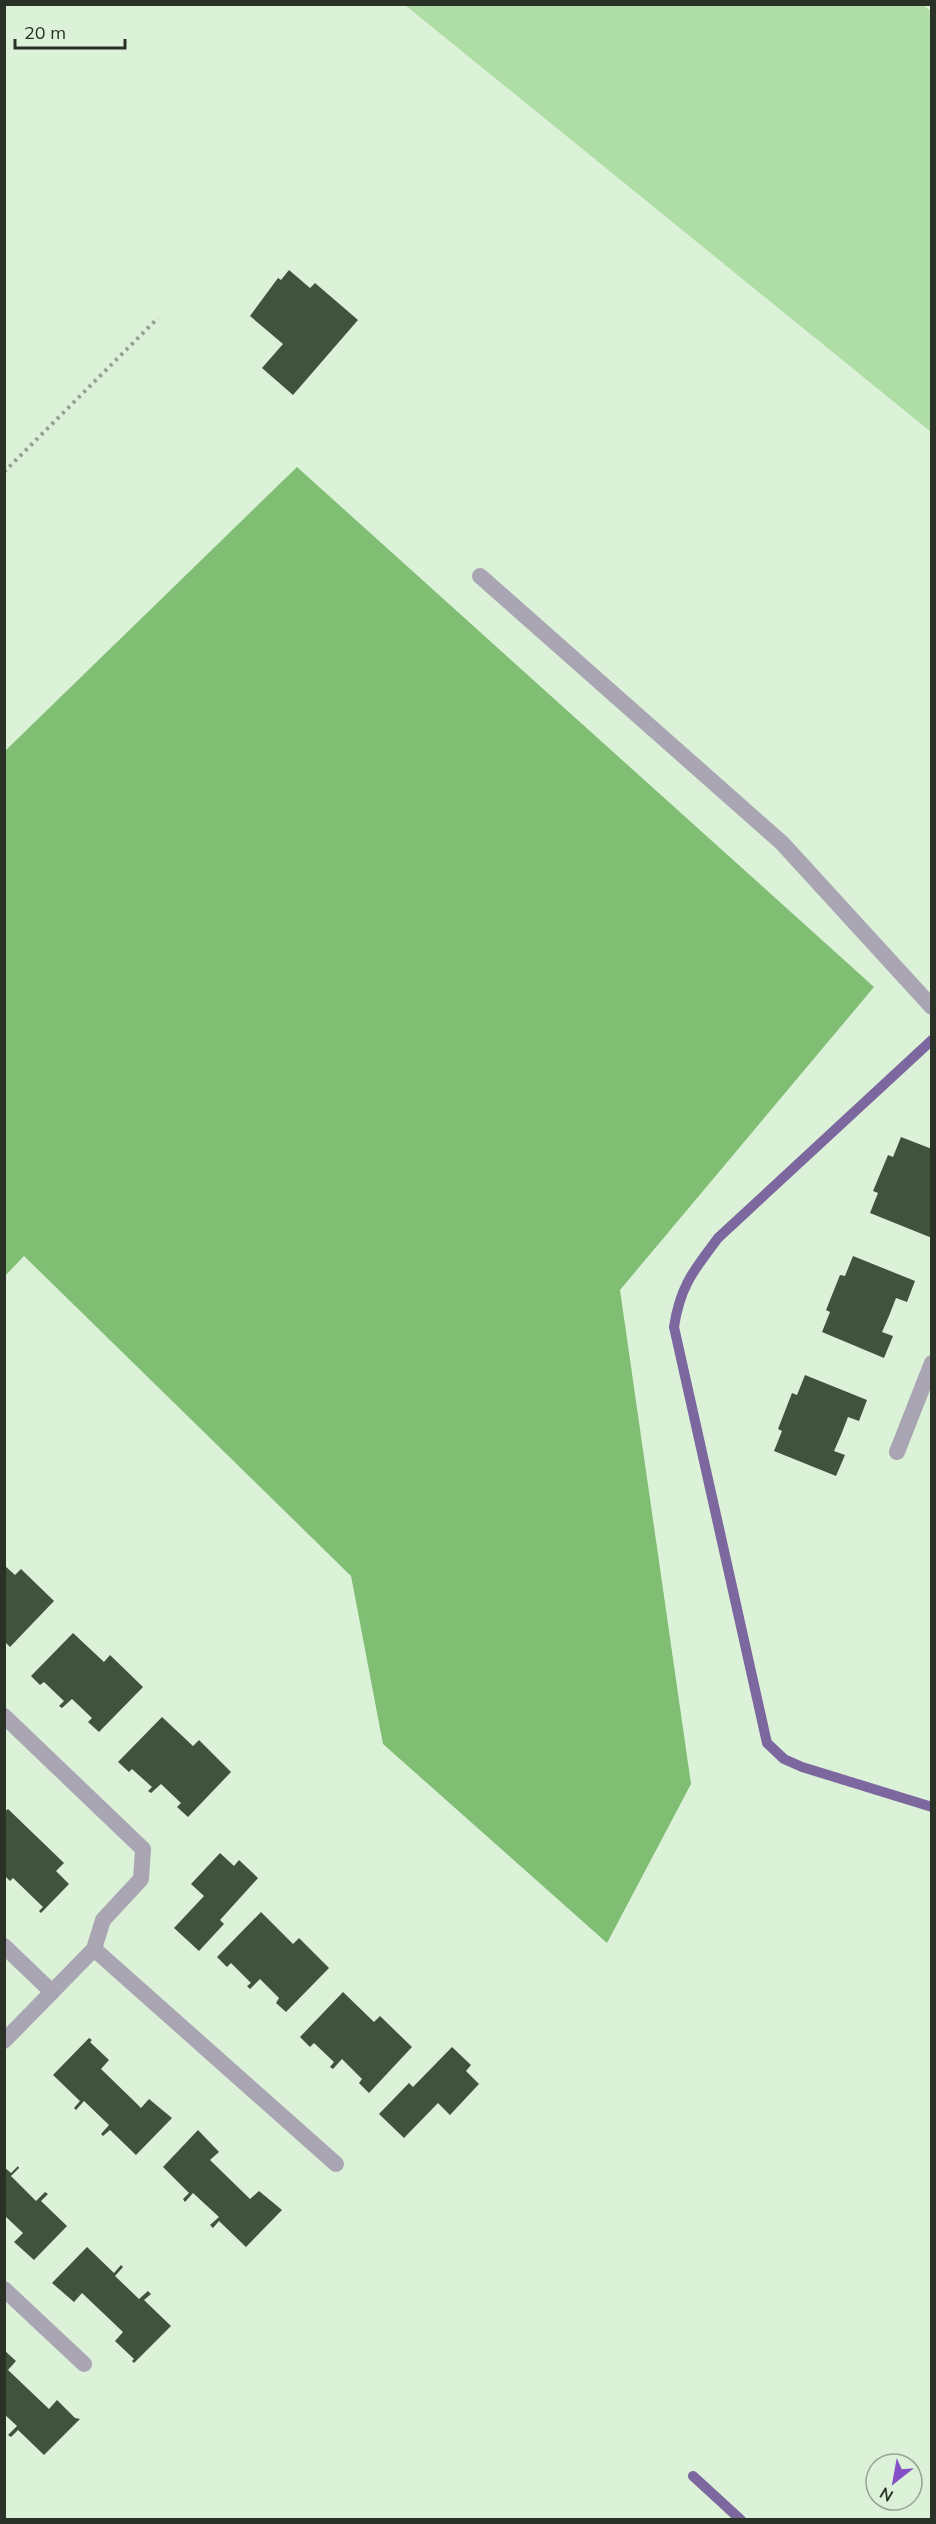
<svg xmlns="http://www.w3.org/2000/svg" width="936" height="2524" viewBox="0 0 936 2524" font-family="Mulish,sans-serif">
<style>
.green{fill:#afdda6}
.forest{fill:#7fbe73}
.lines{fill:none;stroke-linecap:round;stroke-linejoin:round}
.stream{stroke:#7c679e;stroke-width:10}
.building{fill:#41533d}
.path{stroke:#92a28f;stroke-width:4;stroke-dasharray:3 4.5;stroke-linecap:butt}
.service{stroke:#a9a5b2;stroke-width:16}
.minor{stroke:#a9a5b2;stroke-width:16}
</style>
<rect width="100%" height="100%" fill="#dcf2d8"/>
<polygon class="green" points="405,5 923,5 932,12 931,432"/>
<polygon class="forest" points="297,467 874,987 620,1290 691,1784 607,1943 383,1744 351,1576 24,1256 5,1276 5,751"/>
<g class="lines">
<g class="stream">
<path d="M 932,1040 L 718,1238 C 694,1270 680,1286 674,1327 L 767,1743 L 784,1759 L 802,1767 L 932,1807"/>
<polyline points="693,2476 741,2520"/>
</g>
</g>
<g class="building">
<polygon points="289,270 310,288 315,283 358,320 293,395 262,368 283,344 250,316 278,278 281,280"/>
<polygon points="901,1137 932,1149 932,1238 870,1213 878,1193 873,1191 888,1155 893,1157"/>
<polygon points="853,1256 915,1281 907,1302 896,1298 889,1316 882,1332 893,1336 884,1358 822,1332 830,1312 826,1310 840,1275 845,1276"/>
<polygon points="805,1375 867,1400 859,1421 848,1417 841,1435 834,1451 845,1455 836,1476 774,1451 782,1431 778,1429 792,1393 797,1395"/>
<polygon points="4,1565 15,1575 21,1569 54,1601 10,1647 4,1641"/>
<polygon points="73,1633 104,1662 110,1655 143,1687 99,1732 88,1722 92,1718 72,1699 62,1708 59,1706 64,1701 44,1682 40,1685 31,1676"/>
<polygon points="162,1717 193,1746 199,1740 231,1772 188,1817 177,1807 181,1803 161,1784 151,1793 148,1791 152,1787 132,1769 129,1772 118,1762"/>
<polygon points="8,1809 64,1863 56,1871 69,1884 41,1913 39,1911 43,1907 13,1878 10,1881 4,1875 4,1812"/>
<polygon points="220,1853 234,1866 239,1860 258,1878 220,1920 224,1924 199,1951 174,1928 204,1896 191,1884"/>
<polygon points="261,1912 293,1944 299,1938 329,1968 286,2012 276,2003 279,1998 260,1979 250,1989 247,1986 251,1983 231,1963 227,1967 217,1957"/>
<polygon points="343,1992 374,2022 380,2016 412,2047 369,2093 359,2083 362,2079 342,2059 333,2069 330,2067 334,2062 314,2043 310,2047 300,2037"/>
<polygon points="89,2038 92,2040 90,2042 109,2060 101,2069 133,2100 141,2108 149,2099 172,2118 136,2155 110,2130 103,2136 101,2134 109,2125 84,2101 76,2110 74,2108 80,2101 53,2075"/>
<polygon points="452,2047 471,2065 466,2071 479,2084 450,2115 438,2103 404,2138 379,2114 409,2083 413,2087"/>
<polygon points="198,2130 219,2152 210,2160 250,2199 259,2191 282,2210 246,2247 219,2221 213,2228 210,2225 219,2217 193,2193 185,2202 183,2199 189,2193 163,2167"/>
<polygon points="18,2166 19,2168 11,2176 36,2201 45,2192 48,2194 41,2201 67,2226 34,2260 14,2242 23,2233 4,2215 4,2167 11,2173"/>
<polygon points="87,2247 114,2273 121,2265 123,2267 115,2276 139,2299 148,2291 151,2294 144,2300 171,2326 134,2363 132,2361 134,2359 115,2341 123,2332 82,2293 74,2302 52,2283"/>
<polygon points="4,2350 16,2361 8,2370 49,2409 57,2400 75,2418 80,2419 44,2455 18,2430 11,2437 8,2435 17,2426 4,2414"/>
</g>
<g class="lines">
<polyline class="path" points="4,472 158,318"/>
<g class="service">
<polyline points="480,576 782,843 932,1007"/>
<polyline points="4,1716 143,1849 141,1879 103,1920 94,1949"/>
<polyline points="4,1946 52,1992"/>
<polyline points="4,2289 84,2364"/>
</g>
<g class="minor">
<polyline points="897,1452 932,1363"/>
<polyline points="4,2041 94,1949 336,2164"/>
</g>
</g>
<rect width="936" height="2524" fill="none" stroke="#2a3228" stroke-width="12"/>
<g transform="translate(894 2482) rotate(211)"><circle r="28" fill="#dcf2d8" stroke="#95a592" stroke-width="1.5"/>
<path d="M0-4.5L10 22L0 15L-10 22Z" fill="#854fc7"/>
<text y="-9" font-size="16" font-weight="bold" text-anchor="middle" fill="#2a3228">N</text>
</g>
<path d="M15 39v9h110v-9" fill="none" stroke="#2a3228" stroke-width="3"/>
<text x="24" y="39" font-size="18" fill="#2a3228" stroke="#dcf2d8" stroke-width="4.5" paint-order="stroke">20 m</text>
</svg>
